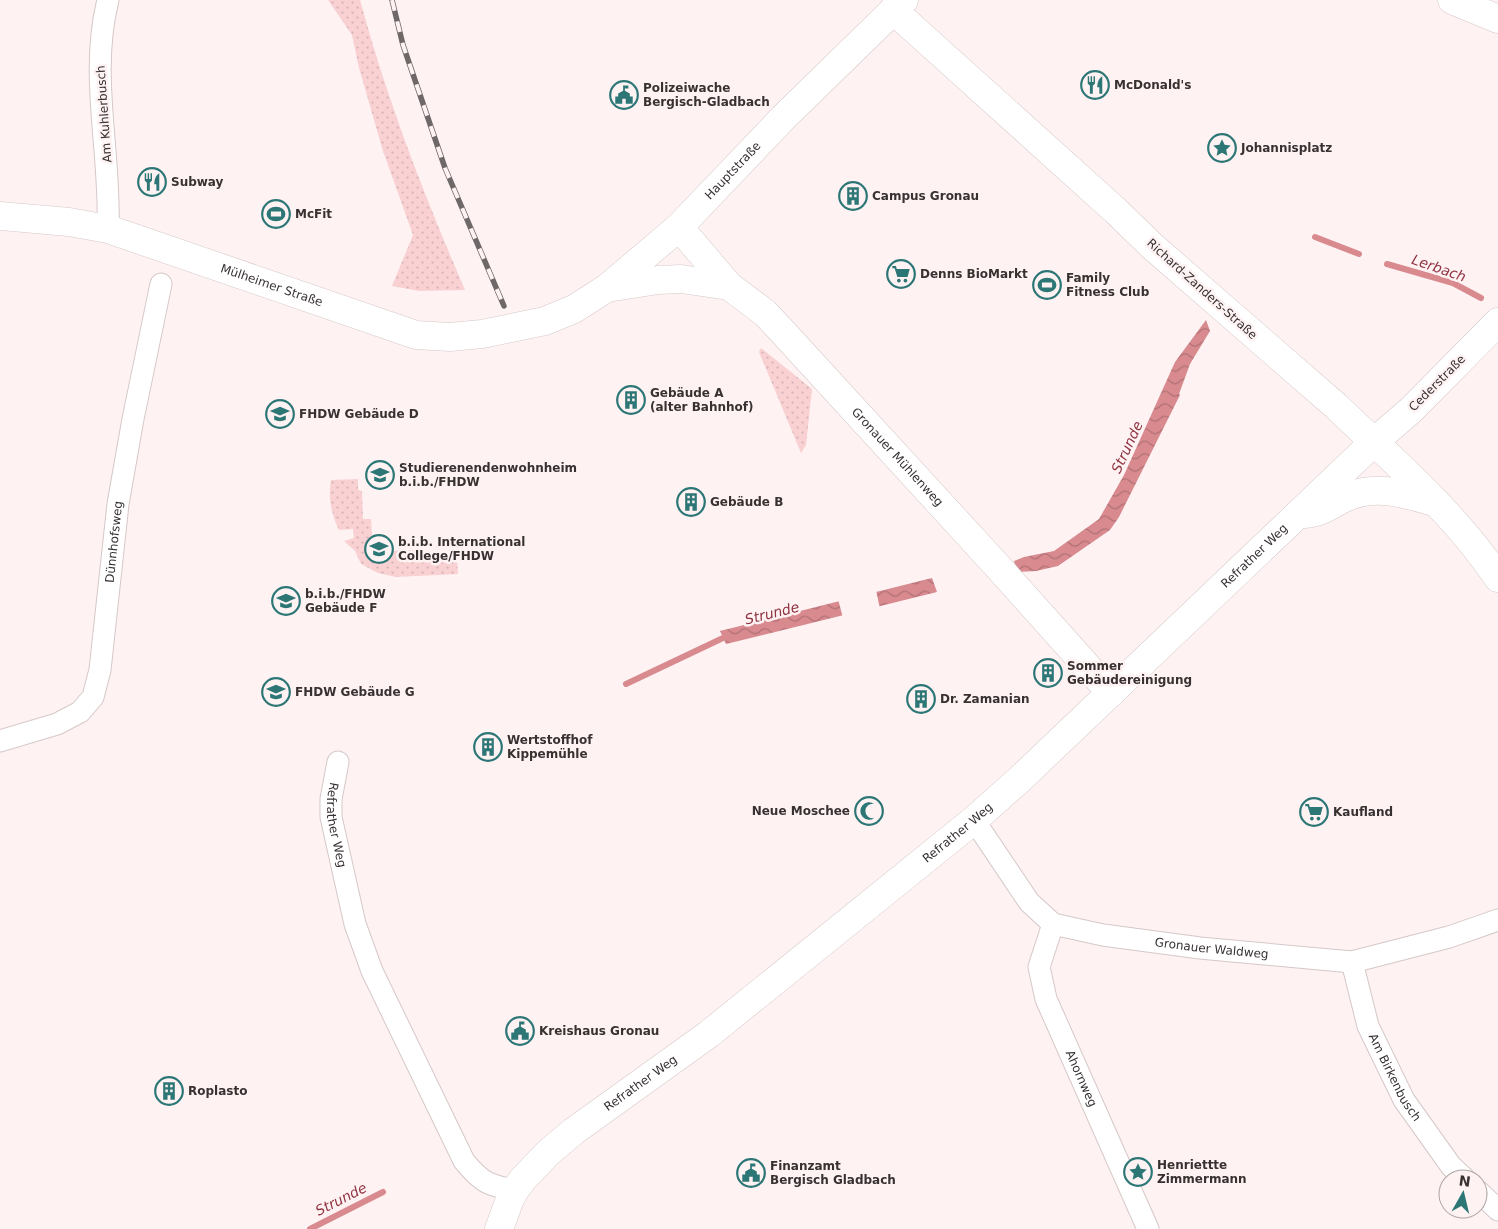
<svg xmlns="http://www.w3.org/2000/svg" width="1498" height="1229" viewBox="0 0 1498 1229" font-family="'DejaVu Sans',sans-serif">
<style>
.grass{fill:url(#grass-dots)}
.water{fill:url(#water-waves)}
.pier{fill:#fef2f3}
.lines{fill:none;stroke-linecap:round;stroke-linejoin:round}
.stream{stroke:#d88a8f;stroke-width:6}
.minor-casing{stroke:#d6c8c8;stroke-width:23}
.tertiary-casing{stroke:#d6c8c8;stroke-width:29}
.secondary-casing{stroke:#d6c8c8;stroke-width:29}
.minor{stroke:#fff;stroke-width:21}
.tertiary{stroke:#fff;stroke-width:28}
.secondary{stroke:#fff;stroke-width:28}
.rail-casing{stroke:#6f6868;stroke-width:5.5}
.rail{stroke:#fef2f3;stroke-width:4;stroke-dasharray:11;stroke-linecap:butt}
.labels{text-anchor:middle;stroke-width:5;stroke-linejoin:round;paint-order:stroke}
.poi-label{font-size:12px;font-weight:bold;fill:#373131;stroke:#fef2f3;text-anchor:start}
.street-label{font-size:12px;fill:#373131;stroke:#fef2f3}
.water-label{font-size:14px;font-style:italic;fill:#903340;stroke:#fef2f3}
</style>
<defs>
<pattern id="grass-dots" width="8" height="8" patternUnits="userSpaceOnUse" patternTransform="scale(1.25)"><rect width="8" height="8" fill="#f9d1d3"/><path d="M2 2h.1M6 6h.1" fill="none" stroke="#d6b4b6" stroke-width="1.8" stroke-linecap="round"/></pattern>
<pattern id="water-waves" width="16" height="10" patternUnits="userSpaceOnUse" patternTransform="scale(1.25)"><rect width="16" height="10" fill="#d88a8f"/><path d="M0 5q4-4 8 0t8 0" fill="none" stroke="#b07175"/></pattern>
</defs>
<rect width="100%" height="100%" fill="#fef2f3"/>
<g class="grass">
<path d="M 328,0 L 360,0 C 387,100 424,195 465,290 L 419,291 L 392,286 L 413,235 L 383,151 L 359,68 L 352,35 Z"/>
<polygon points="761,348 812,389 806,445 801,453 759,352"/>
<path d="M 358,479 L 358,490 L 362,491 L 363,519 L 371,519 L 372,538 L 382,538 L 382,535 L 386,535 L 387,551 L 415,550 L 416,561 L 457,560 L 458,574 L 396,577 L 378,573 L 361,564 L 355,551 L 344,541 L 354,538 L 353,529 L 339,530 C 331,514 328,497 331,480 Z"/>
</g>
<g class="water">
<polygon points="1206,320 1210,331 1190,364 1179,394 1180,395 1119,517 1110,530 1058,566 1036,571 1017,572 1014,561 1024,557 1054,551 1099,519 1124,475 1175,362"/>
<polygon points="932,578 937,592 726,644 720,631"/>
</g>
<polygon class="pier" points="876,590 880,609 843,618 838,599"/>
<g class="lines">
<g class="stream">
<polyline points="1315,237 1359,254"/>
<polyline points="1387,264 1453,283 1481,298"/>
<polyline points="626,684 723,638 729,636"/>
<polyline points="310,1229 383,1192"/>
</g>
<defs>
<g id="minor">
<path d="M 108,229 C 111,152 89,75 108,0"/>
<path id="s1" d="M 0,741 L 57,724 L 80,712 L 93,697 L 100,670 L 118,504 L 133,419 L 161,284"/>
<path id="s2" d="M 338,762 L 331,799 L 331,817 L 355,924 L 372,971 L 464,1161 C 481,1182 489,1186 515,1190"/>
<path id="s3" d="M 974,820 L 1029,902 L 1053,924 L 1103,935 L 1200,948 L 1352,962 L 1449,937 L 1498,920"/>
<path id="s4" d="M 1053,924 L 1039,967 L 1046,999 L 1148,1229"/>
<path id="s5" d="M 1352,962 L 1368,1026 L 1404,1100 L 1451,1166 L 1465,1179"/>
<polyline points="1478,1191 1498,1210"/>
</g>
<g id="tertiary">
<polyline points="1452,0 1498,19"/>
<path d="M 1498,322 L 1411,410 L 1374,442 C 1419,484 1464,527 1498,578"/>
</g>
<g id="secondary">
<path id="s6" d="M 0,216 L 69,222 L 108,229 L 416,335 L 450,337 L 482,334 L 545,321 L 574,309 L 607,288 L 679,227 L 783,118 L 904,0"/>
<path id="s7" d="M 679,227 L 729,286 L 765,313 L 781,330 L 1000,569 L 1111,693"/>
<polyline points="607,288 658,280 681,279 729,286"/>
<path d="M 1304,514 C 1323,513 1331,504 1347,497 C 1377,484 1407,494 1437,503"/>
<path id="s8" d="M 499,1229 L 510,1199 L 515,1190 L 523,1179 L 549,1152 L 574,1131 L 709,1034 L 974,820 L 1020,779 L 1374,442 L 1336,406 L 1152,246 L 1116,211 L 893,10"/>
</g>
</defs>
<use href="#minor" class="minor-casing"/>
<use href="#tertiary" class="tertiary-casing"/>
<use href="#secondary" class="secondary-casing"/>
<use href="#minor" class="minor"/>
<use href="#tertiary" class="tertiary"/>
<use href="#secondary" class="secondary"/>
<defs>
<polyline id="rail" points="392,0 403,45 445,168 504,306"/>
</defs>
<use href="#rail" class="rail-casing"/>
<use href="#rail" class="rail"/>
</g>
<defs>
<symbol id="restaurant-ring" viewBox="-11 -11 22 22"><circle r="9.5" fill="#fef2f3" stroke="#2c7676" stroke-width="1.5"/><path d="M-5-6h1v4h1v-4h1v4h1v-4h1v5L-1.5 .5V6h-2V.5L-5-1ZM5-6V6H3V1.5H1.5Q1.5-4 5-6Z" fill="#2c7676"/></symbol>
<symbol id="civic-ring" viewBox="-11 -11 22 22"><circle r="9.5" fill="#fef2f3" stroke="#2c7676" stroke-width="1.5"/><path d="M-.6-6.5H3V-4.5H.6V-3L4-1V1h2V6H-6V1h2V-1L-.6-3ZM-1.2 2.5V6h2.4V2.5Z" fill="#2c7676"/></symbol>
<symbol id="sight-ring" viewBox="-11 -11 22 22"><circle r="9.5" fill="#fef2f3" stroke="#2c7676" stroke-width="1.5"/><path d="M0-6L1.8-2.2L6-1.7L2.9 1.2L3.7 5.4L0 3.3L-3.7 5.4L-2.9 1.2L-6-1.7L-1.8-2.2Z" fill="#2c7676"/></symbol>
<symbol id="building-ring" viewBox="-11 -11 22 22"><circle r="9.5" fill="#fef2f3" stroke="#2c7676" stroke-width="1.5"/><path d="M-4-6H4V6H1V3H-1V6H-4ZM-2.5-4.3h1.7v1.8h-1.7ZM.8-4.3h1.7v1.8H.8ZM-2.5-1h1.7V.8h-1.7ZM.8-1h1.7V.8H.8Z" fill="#2c7676"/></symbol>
<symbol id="stadium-ring" viewBox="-11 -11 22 22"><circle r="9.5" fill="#fef2f3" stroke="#2c7676" stroke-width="1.5"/><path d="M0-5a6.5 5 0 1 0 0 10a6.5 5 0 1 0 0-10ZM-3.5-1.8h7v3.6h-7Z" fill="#2c7676"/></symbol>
<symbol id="supermarket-ring" viewBox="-11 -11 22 22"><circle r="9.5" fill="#fef2f3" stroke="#2c7676" stroke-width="1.5"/><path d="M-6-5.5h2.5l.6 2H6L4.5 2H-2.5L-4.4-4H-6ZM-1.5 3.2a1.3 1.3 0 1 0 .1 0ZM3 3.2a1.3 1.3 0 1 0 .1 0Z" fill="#2c7676"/></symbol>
<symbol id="university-ring" viewBox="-11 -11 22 22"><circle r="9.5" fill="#fef2f3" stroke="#2c7676" stroke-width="1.5"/><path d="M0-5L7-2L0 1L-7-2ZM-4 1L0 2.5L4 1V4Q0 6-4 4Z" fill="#2c7676"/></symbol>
<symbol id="mosque-ring" viewBox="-11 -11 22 22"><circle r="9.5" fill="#fef2f3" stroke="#2c7676" stroke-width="1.5"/><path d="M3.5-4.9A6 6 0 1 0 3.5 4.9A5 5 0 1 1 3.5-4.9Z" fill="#2c7676"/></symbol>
</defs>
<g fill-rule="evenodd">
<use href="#restaurant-ring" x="1079" y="69" width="32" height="32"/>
<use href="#civic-ring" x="608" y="79" width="32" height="32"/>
<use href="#sight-ring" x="1206" y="132" width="32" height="32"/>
<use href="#restaurant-ring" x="136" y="166" width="32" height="32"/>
<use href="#building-ring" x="837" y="180" width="32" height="32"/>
<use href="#stadium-ring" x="260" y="198" width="32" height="32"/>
<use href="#supermarket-ring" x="885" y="258" width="32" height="32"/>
<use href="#stadium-ring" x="1031" y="269" width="32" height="32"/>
<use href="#building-ring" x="615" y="384" width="32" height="32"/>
<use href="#university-ring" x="264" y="398" width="32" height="32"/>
<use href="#university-ring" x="364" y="459" width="32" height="32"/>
<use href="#building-ring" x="675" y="486" width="32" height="32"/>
<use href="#university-ring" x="363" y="533" width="32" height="32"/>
<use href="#university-ring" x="270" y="585" width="32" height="32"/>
<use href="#building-ring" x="1032" y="657" width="32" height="32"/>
<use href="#university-ring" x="260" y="676" width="32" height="32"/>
<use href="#building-ring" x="905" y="683" width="32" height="32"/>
<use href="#building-ring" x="472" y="731" width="32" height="32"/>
<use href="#mosque-ring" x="853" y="795" width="32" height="32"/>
<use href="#supermarket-ring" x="1298" y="796" width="32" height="32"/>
<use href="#civic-ring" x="504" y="1015" width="32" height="32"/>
<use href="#building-ring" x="153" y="1075" width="32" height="32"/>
<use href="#sight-ring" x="1122" y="1156" width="32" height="32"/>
<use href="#civic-ring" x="735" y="1157" width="32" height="32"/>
</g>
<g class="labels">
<g class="poi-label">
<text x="1114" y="89">McDonald's</text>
<text x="643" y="92">Polizeiwache<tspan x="643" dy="14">Bergisch-Gladbach</tspan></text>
<text x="1241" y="152">Johannisplatz</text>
<text x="171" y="186">Subway</text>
<text x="872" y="200">Campus Gronau</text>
<text x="295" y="218">McFit</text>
<text x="920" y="278">Denns BioMarkt</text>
<text x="1066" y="282">Family<tspan x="1066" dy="14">Fitness Club</tspan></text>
<text x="650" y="397">Gebäude A<tspan x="650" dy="14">(alter Bahnhof)</tspan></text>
<text x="299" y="418">FHDW Gebäude D</text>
<text x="399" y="472">Studierenendenwohnheim<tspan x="399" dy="14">b.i.b./FHDW</tspan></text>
<text x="710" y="506">Gebäude B</text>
<text x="398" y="546">b.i.b. International<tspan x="398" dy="14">College/FHDW</tspan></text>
<text x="305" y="598">b.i.b./FHDW<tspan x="305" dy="14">Gebäude F</tspan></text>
<text x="1067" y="670">Sommer<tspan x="1067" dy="14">Gebäudereinigung</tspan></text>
<text x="295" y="696">FHDW Gebäude G</text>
<text x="940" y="703">Dr. Zamanian</text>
<text x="507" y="744">Wertstoffhof<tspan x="507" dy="14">Kippemühle</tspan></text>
<text x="850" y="815" text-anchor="end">Neue Moschee</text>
<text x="1333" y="816">Kaufland</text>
<text x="539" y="1035">Kreishaus Gronau</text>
<text x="188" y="1095">Roplasto</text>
<text x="1157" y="1169">Henriettte<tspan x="1157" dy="14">Zimmermann</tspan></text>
<text x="770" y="1170">Finanzamt<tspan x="770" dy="14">Bergisch Gladbach</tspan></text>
</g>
<g class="street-label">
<text transform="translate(104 114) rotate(-94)" y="4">Am Kuhlerbusch</text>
<text dy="4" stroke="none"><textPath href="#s6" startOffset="808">Hauptstraße</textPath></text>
<text dy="4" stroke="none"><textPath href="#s6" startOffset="282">Mülheimer Straße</textPath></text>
<text transform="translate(1202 289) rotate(42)" y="4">Richard-Zanders-Straße</text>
<text transform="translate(1437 383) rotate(-45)" y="4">Cederstraße</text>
<text dy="4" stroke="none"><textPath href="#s7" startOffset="318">Gronauer Mühlenweg</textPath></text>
<text dy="4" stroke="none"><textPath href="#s1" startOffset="262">Dünnhofsweg</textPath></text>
<text dy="4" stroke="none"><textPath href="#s8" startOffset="1018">Refrather Weg</textPath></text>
<text dy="4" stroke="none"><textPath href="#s2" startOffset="64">Refrather Weg</textPath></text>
<text dy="4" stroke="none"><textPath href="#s8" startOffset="612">Refrather Weg</textPath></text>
<text dy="4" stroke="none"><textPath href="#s3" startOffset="292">Gronauer Waldweg</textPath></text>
<text dy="4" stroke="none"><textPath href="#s5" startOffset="124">Am Birkenbusch</textPath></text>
<text dy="4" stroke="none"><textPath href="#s4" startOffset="165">Ahornweg</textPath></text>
<text dy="4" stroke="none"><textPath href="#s8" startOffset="208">Refrather Weg</textPath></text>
</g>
<g class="water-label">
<text transform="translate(1439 268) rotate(19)" y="5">Lerbach</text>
<text transform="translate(1127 447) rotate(-65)" y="5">Strunde</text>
<text transform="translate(772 613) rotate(-14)" y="5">Strunde</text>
<text transform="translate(341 1199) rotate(-27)" y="5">Strunde</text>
</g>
</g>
<g transform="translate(1463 1194) rotate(8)"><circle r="24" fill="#fef2f3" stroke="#aea5a5"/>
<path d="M0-4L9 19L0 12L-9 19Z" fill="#2c7676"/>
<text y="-8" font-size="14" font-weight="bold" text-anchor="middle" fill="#373131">N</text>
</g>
</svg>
